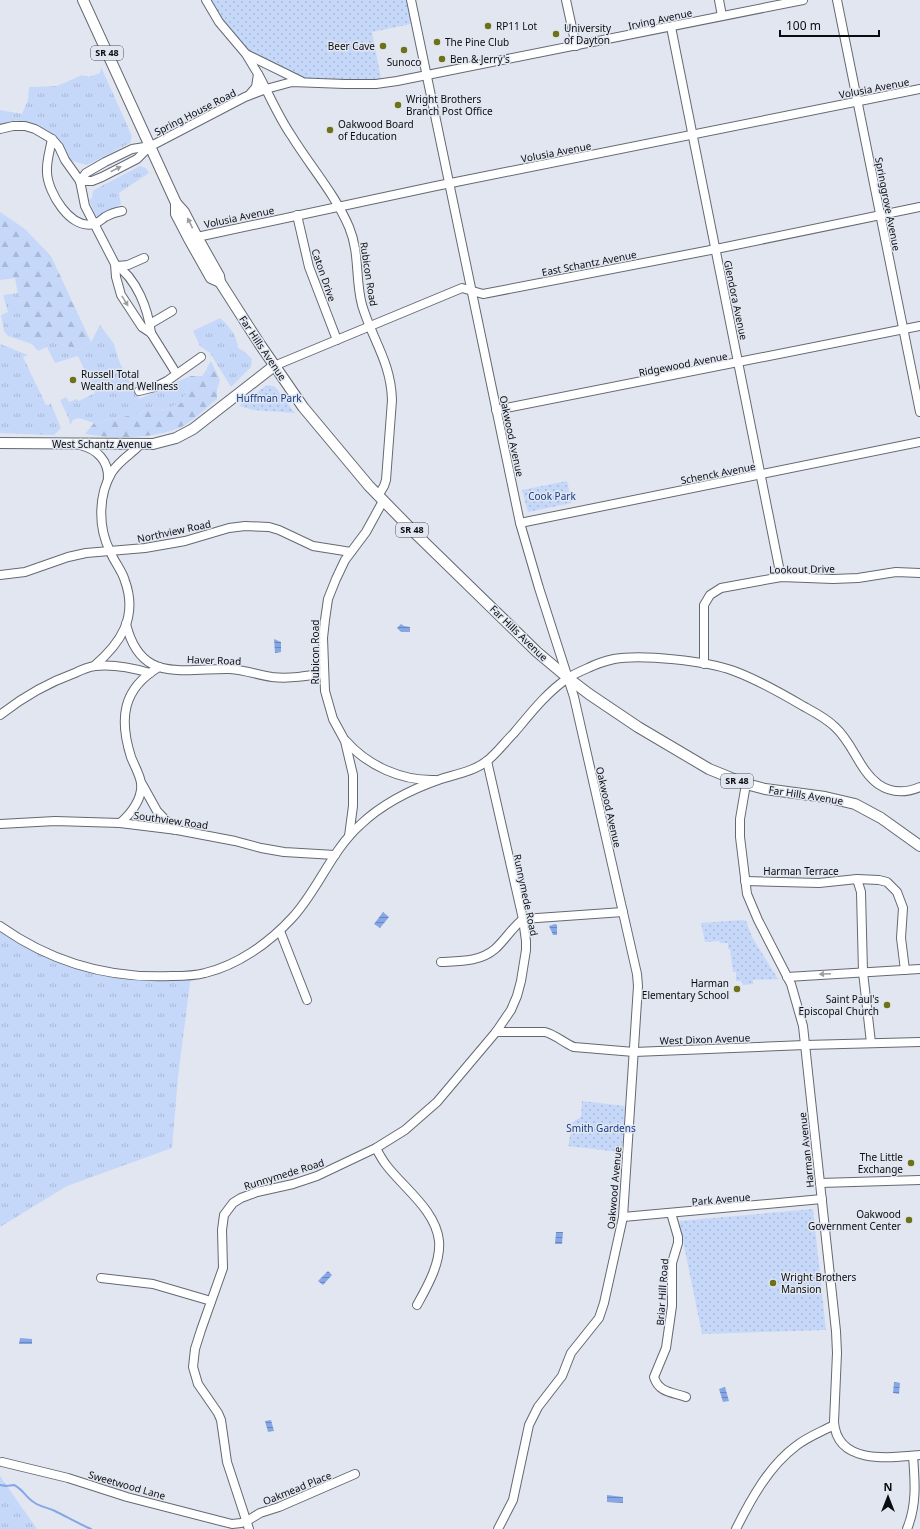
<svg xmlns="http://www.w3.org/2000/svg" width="920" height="1529" viewBox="0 0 920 1529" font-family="'Noto Sans',sans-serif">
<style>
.grass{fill:url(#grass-tufts)}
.forest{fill:url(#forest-firs)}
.park{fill:url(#park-dots)}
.water{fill:url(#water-rules)}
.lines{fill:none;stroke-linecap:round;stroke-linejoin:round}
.stream{stroke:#85a7e8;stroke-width:2}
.minor-casing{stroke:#646972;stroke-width:10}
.major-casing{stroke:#646972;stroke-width:12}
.minor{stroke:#fff;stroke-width:8}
.major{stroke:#fff;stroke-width:10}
.oneway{fill:#9d9e9f}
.poi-dot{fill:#6d7117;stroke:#e1e6f0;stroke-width:1.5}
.labels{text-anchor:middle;stroke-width:3;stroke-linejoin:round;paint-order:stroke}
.shield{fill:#e1e6f0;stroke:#4a4d52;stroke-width:1}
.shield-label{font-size:9px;font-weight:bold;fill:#0a0c0f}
.street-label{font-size:10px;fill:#0a0c0f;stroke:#e1e6f0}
.poi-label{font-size:10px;fill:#0a0c0f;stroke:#e1e6f0;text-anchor:start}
.park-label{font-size:10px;fill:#173b85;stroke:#e1e6f0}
</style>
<defs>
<pattern id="grass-tufts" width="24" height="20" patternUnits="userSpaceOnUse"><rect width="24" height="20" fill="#c6d8f9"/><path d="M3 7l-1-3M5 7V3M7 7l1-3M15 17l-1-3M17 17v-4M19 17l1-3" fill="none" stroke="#a9b8d4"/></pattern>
<pattern id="forest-firs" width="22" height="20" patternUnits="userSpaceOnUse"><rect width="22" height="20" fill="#c6d8f9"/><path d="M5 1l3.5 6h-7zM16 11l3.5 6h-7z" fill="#a9b8d4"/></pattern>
<pattern id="park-dots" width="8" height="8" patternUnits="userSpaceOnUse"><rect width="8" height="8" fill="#c6d8f9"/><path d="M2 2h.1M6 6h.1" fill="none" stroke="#a9b8d4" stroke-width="1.8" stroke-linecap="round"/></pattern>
<pattern id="water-rules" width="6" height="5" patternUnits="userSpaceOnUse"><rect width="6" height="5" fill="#85a7e8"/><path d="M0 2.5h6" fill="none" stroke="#6b86ba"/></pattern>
</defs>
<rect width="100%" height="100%" fill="#e1e6f0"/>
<g class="grass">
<polygon points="101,67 132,136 130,143 87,165 68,160 61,144 43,128 16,120 0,124 0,110 22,114 28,100 29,87 57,86 82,75 89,77 100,73"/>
<polygon points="140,166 146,168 149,173 119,193 121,204 100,217 96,216 89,200 92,198 93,191 98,188"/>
<polygon points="18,293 27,337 55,342 78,350 91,342 100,325 114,344 119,361 139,399 190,376 183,402 164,410 150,407 141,413 94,423 79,418 73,420 70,425 69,419 60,400 66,397 69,402 77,399 79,401 95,393 78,356 55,363 47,347 38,351 32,344 8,336 4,331 1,315 8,312 3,295"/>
<path d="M 220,318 C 229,326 237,335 238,348 L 245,352 L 252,359 L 251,367 L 231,387 L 210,353 L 200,346 L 193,331 Z"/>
<polygon points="0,344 28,355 23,357 46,405 51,404 61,428 54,435 0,433"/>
<polygon points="0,926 38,949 114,973 191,975 178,1077 172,1148 67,1186 0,1227"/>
<polygon points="0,1476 37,1529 0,1529"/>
</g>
<g class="forest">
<polygon points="0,212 25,229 51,256 91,342 78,350 55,342 26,337 15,278 0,280"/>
<path d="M 211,361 L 220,380 L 217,389 L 217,399 C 206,408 195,419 183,426 C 158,439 113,439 85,434 L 94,423 L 141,413 L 150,407 L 164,410 L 183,402 L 190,376 L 202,376 C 207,371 207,366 211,361 Z"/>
</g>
<g class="park">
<polygon points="206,0 411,0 416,23 372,32 382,83 303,82 246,54"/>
<polygon points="269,385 275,387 295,413 253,410 239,406 264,387"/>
<polygon points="567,481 572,503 528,512 522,490"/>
<polygon points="743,920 746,921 752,937 778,979 753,980 753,984 743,985 742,981 736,981 736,972 733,972 730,949 728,949 728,943 720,943 719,941 705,942 701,923"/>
<polygon points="582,1101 625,1106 622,1148 619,1152 568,1146 571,1132 571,1123 581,1117"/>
<polygon points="813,1209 826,1330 702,1334 679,1221"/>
</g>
<g class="water">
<polygon points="401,624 404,626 410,627 410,632 401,632 397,628"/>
<polygon points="274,639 281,642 281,652 275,653"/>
<polygon points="383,912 389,917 380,928 374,924"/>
<polygon points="555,924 557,925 557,935 553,935 549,926"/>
<polygon points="556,1232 563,1232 562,1244 555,1244"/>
<polygon points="328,1271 332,1275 323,1285 318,1281"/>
<polygon points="20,1338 32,1339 32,1344 19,1344"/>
<polygon points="894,1382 900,1383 899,1394 893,1393"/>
<polygon points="725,1387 729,1401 723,1402 719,1389"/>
<polygon points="271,1420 274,1431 268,1432 265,1421"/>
<polygon points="607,1495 623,1497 623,1503 607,1502"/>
</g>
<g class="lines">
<path class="stream" d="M 0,1485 L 6,1486 L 14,1485 C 23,1489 26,1498 35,1503 C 41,1507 49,1508 55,1511 C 67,1517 79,1524 91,1529"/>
<defs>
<g id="minor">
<polyline points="206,0 219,22 246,54 258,74 256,87 250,94"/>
<polyline points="411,0 520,523 539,588 574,697 637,974 638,986 623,1217 604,1303 599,1318 571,1353 562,1376 538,1407 529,1425 513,1500 498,1529"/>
<polyline points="566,0 576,46"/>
<polyline points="719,0 722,16"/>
<polyline points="837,0 920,412"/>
<polyline points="671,27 781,577"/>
<polyline points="248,55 301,81"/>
<path d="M 258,74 C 269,94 278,116 291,135 C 310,166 335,194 349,227 C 360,253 355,279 362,305 C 372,339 391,362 392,400 L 386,480 L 384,486 L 378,496"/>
<polyline points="0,129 13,126 25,126 35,129 52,139 59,147 65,160 80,181 85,206 115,264 116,277 121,295 142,327 151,333 176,373"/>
<path d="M 52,139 C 50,150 46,162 47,173 C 48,192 70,230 94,224 C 98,223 102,219 105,217 C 110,214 116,212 122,211"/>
<polyline points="80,181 86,173 105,162 132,149 151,146 245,97 266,89 292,82 345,84 376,84 397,81 803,0"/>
<polyline points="80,181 92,181 102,177 137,159 150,146"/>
<polyline points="297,215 309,267 337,340"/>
<polyline points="197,237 436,186 920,89"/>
<path d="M 115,264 C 137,279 148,309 151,333"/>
<polyline points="118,266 128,265 144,258"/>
<polyline points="150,324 172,311"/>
<polyline points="274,366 462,288 483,294 716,249 920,207"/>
<polyline points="139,391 155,387 167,381 201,357"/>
<polyline points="496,410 920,326"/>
<path d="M 80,445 C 97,449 109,461 108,479"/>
<polyline points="520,523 920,442"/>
<polyline points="0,575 25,572 68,557 86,553 145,548 185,541 229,528 245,526 269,527 279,530 313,546 351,552"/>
<path d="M 126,624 C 130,640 137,656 152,664 C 172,675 207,668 230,669 C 245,670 258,675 272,677 C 290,679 307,676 324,673"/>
<polyline points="704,664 704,605 710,595 721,588 781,577 833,579 858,578 896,572 920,573"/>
<path d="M 94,666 C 121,643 138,617 125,581 C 122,570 114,562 110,551 C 98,528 98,495 112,472 C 119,461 131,454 140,445"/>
<path d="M 0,715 C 23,697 47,683 75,673 C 81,670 88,667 95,666 C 113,664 133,668 150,673"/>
<path d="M 346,741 C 368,766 402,781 435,780"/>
<polyline points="142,784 157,811 175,830"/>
<path d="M 746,784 L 740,819 L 740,837 L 747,894 L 758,920 L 791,984 L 803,1026 L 836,1331 L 837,1353 L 834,1422 C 837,1465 890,1458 920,1455"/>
<path d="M 120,823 C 131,814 143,798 141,783 C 140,775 134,765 131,757 C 119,719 122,689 159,667"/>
<polyline points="0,824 55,821 120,823 177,830 235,841 261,848 284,852 335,855"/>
<polyline points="349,836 353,806 353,775 345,741 333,719 325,691 323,638 325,620 328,599 336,579 345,560 366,532 383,501"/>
<polyline points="857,879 861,892 863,972 871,1043"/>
<polyline points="745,881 819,883 857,879 879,880 887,882 897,892 903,908 901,938 905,970"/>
<path d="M 0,926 C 51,962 110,979 172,976 C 182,976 194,976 205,973 C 238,965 269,943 292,918 C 318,890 331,851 360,825 C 383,803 412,789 441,779 C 457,774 474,771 487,761 C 497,753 505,742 514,733 C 530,714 547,692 568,678 C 574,674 581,671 588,668 C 596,664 605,661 614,659 C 642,654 707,661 734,671 C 758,680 781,693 803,706 C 814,712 826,718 835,727 C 853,743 859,770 878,784 C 891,793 906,793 920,787"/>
<polyline points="280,931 307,1000"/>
<path d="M 441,962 C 459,961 480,962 495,949 C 505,940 512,928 523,919 L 623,912"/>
<polyline points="787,977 920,969"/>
<path d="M 496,1032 L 545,1032 C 556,1035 564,1043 574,1047 L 634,1052 L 805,1045 L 920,1042"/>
<path d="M 376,1148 C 379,1154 383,1161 387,1166 C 405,1189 436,1211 439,1241 C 441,1263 427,1287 417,1305"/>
<polyline points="820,1183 920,1180"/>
<path d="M 671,1213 L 678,1237 L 678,1243 L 672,1263 L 672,1306 L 666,1348 L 654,1377 C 659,1393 672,1392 686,1397"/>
<polyline points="623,1217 822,1199"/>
<polyline points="101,1278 153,1284 211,1301"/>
<polyline points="2,1462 68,1478 127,1497 232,1524 241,1523 247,1521 260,1513 279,1507 355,1474"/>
<polyline points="249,1529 227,1462 221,1420 218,1413 198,1384 193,1367 195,1349 201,1330 223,1268 222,1230 224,1215 233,1203 241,1198 257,1192 293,1184 317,1176 376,1148 405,1130 437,1102 496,1032 511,1010 517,996 521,981 526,950 526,941 523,919 487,761"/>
<path d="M 736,1529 C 751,1499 769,1466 796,1446 C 807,1437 821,1432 834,1425"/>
<path d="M 907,1529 C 917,1505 915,1481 913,1456"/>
</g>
<g id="major">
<polyline points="83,0 176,203 184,212 197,237 219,276 220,282 259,343 303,407 369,486 418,536 537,652 568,678 589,694 638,727 709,769 746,784 765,789 825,797 855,804 881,818 920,846"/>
<polyline points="176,203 176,214 189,239 211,278 220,282"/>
<polyline points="0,443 153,444 176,438 193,429 274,366"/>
</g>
</defs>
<use href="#minor" class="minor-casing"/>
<use href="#major" class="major-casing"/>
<use href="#minor" class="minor"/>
<use href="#major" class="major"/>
</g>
<defs><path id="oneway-solid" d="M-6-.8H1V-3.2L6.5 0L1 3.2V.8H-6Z"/></defs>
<g class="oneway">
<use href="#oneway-solid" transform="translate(116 169) rotate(-27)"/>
<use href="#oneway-solid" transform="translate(190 223) rotate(-116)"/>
<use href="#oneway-solid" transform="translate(125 301) rotate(58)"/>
<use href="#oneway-solid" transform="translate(825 974) rotate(177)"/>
</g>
<g class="poi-dot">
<circle cx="488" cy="26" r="4"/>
<circle cx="556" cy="34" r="4"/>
<circle cx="437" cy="42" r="4"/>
<circle cx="383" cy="46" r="4"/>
<circle cx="404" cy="50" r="4"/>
<circle cx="442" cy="59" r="4"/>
<circle cx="398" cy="105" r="4"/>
<circle cx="330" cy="130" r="4"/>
<circle cx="73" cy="380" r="4"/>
<circle cx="737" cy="989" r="4"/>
<circle cx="887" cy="1005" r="4"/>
<circle cx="911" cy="1163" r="4"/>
<circle cx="909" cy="1220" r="4"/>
<circle cx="773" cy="1283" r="4"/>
</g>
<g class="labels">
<g class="shield">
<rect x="91" y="46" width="32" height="14" rx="3"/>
<rect x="396" y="523" width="32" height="14" rx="3"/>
<rect x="721" y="774" width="32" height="14" rx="3"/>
</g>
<g class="shield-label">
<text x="107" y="56">SR 48</text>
<text x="412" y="533">SR 48</text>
<text x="737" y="784">SR 48</text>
</g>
<g class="street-label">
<text transform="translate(660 19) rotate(-12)" y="4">Irving Avenue</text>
<text transform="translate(874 88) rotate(-11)" y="4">Volusia Avenue</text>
<text transform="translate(195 112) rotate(-27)" y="4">Spring House Road</text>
<text transform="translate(556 152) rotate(-11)" y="4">Volusia Avenue</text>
<text transform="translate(888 204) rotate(79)" y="4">Springgrove Avenue</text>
<text transform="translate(239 217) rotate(-12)" y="4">Volusia Avenue</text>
<text transform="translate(589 263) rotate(-11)" y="4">East Schantz Avenue</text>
<text transform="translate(369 274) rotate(81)" y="4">Rubicon Road</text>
<text transform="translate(324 275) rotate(71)" y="4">Caton Drive</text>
<text transform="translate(736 300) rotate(78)" y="4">Glendora Avenue</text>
<text transform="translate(263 348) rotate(56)" y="4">Far Hills Avenue</text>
<text transform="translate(683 364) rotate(-11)" y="4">Ridgewood Avenue</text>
<text transform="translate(512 436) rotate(78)" y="4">Oakwood Avenue</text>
<text x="102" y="448">West Schantz Avenue</text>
<text transform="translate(718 473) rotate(-11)" y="4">Schenck Avenue</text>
<text transform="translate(174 531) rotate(-12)" y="4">Northview Road</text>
<text transform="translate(802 569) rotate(-1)" y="4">Lookout Drive</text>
<text transform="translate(519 633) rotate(44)" y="4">Far Hills Avenue</text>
<text transform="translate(315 652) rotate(-90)" y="4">Rubicon Road</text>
<text transform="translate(214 660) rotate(2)" y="4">Haver Road</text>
<text transform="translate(806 795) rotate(9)" y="4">Far Hills Avenue</text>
<text transform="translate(609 807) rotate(77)" y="4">Oakwood Avenue</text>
<text transform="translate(171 820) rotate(8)" y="4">Southview Road</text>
<text x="801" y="875">Harman Terrace</text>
<text transform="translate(526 895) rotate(78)" y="4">Runnymede Road</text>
<text transform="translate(705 1039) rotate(-2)" y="4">West Dixon Avenue</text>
<text transform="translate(806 1150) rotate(-96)" y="4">Harman Avenue</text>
<text transform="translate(284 1174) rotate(-17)" y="4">Runnymede Road</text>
<text transform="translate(614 1188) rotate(-85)" y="4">Oakwood Avenue</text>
<text transform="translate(721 1199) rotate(-5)" y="4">Park Avenue</text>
<text transform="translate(662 1292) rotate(-86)" y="4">Briar Hill Road</text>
<text transform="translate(127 1485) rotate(16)" y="4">Sweetwood Lane</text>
<text transform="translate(297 1488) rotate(-22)" y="4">Oakmead Place</text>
</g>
<g class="poi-label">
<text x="496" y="30">RP11 Lot</text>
<text x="564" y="32">University<tspan x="564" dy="12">of Dayton</tspan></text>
<text x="445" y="46">The Pine Club</text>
<text x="375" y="50" text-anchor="end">Beer Cave</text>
<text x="450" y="63">Ben &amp; Jerry's</text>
<text x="404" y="66" text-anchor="middle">Sunoco</text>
<text x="406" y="103">Wright Brothers<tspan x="406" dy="12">Branch Post Office</tspan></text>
<text x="338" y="128">Oakwood Board<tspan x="338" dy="12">of Education</tspan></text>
<text x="81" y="378">Russell Total<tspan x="81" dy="12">Wealth and Wellness</tspan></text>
<text x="729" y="987" text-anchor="end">Harman<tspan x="729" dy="12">Elementary School</tspan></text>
<text x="879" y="1003" text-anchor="end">Saint Paul's<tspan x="879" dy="12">Episcopal Church</tspan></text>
<text x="903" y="1161" text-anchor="end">The Little<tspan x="903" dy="12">Exchange</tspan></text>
<text x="901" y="1218" text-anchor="end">Oakwood<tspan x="901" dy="12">Government Center</tspan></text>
<text x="781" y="1281">Wright Brothers<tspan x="781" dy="12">Mansion</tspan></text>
</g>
<g class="park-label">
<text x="269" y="402">Huffman Park</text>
<text x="552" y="500">Cook Park</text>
<text x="601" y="1132">Smith Gardens</text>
</g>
</g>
<g transform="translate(888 1497)" stroke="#e1e6f0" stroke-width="3" paint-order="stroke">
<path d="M0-3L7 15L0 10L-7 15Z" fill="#0a0c0f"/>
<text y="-6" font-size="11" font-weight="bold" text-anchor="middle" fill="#0a0c0f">N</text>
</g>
<path d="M780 30v6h99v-6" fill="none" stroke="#0a0c0f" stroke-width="2"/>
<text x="786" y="30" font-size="12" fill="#0a0c0f" stroke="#e1e6f0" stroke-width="3" paint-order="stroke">100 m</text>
</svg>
